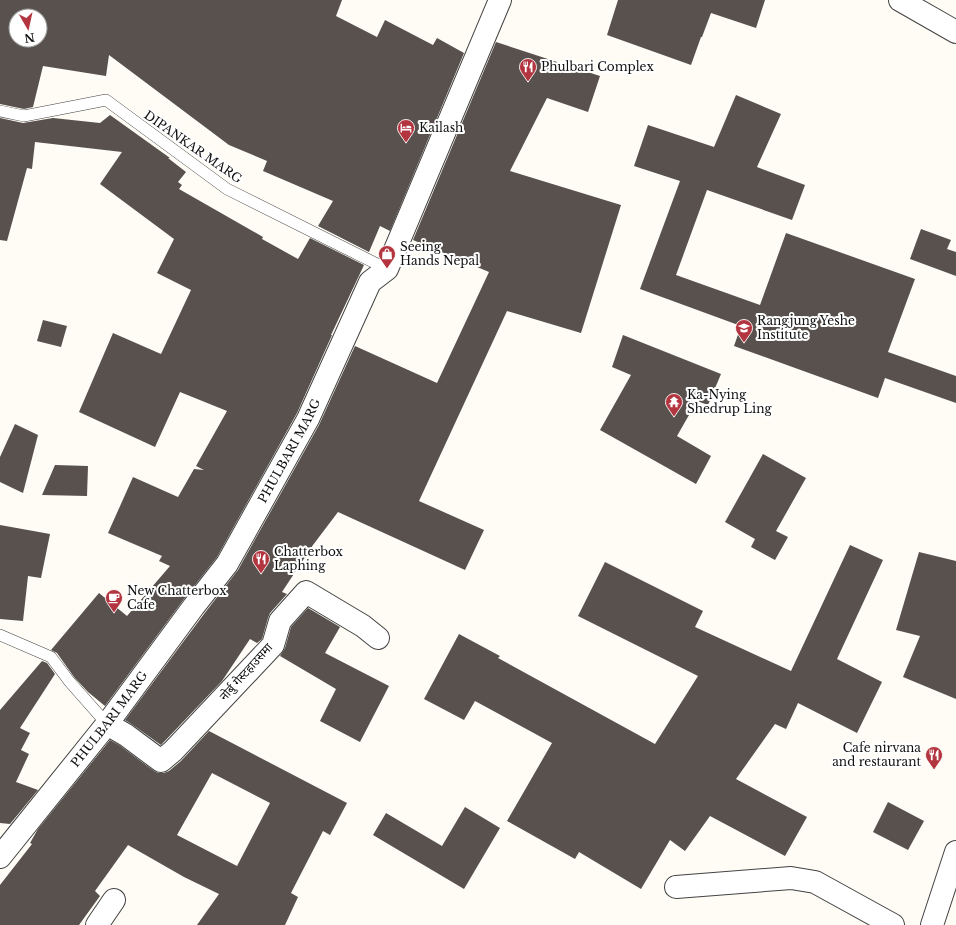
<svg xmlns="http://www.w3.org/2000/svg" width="956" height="925" viewBox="0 0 956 925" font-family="'Libre Baskerville','Noto Sans Devanagari',serif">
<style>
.building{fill:#58514d;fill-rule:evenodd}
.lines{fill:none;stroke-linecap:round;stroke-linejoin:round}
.service-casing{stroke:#434343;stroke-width:12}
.minor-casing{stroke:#434343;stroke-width:24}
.service{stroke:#fff;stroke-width:11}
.minor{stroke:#fff;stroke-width:22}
.labels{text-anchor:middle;stroke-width:4;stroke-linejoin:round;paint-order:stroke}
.poi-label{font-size:12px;fill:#101010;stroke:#fff;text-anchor:start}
.street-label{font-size:12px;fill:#101010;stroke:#fff}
</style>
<rect width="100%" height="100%" fill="#fefcf4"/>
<g class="building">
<path d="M 0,0 L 342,0 L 336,16 L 377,37 L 385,20 L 433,45 L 437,38 L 464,53 L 390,231 L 380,226 L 369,252 L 318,226 L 333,201 L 263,171 L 267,161 L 229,145 L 109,55 L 106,76 L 43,66 L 33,107 L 24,109 L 0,104 ZM 16,16 L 40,16 L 40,40 L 16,40 Z"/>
<polygon points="618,0 765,0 756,28 711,13 702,37 701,37 691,65 607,35"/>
<polygon points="496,42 600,76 588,112 547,98 510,171 621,205 581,333 507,311 419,501 484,530 465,570 338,512 313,545 282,592 287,594 270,613 268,618 262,639 257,643 250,639 222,681 161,745 133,725 125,720 204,614 238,570 319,425 355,346 437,383 489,272 413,240"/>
<polygon points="736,95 781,114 757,167 805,185 792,220 707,190 676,275 760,305 786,233 915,279 888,352 956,376 956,403 885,378 878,398 734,346 741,326 640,289 680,181 634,166 648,125 714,147"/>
<polygon points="110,115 170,158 168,158 186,172 178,182 182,185 179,189 263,237 262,239 298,259 310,238 364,265 331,335 332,335 297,413 217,557 184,599 105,706 88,692 74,677 57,653 51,650 99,593 127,616 170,566 159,561 162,556 108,533 133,477 178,497 194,469 204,470 196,466 227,411 180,392 155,447 79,412 113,333 161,354 191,290 157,273 174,239 100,184 122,152 35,142 32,169 27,168 7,241 0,240 0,118 23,123 53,118 100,123"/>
<polygon points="921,229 951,240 947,249 956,252 956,276 910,259"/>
<polygon points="43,320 67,326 61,347 37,341"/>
<polygon points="623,335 721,374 708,405 697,401 677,436 711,456 696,484 600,430 631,375 612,367"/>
<polygon points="15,424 38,435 23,493 0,482 0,457"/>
<polygon points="763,454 806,478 776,531 788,537 775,560 751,547 755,539 725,522"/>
<polygon points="55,465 88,466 87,496 42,495"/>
<polygon points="0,525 50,534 41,578 28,576 23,621 0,619"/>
<polygon points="850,545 883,560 837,659 882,682 857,733 798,703 786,729 775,724 736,779 807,817 785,856 710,816 685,851 670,840 641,889 579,852 575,859 507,821 552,743 475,701 464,720 424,699 459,634 500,656 498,658 655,744 698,676 578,616 605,562 703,611 695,627 791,671"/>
<polygon points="919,552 956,561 956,699 903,677 920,636 896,630"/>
<polygon points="308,608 340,627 325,653 389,686 360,742 320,721 336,689 280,656 285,648 291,627"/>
<polygon points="42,661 47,663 55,674 20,728 30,733 21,750 29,754 16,782 38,790 10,824 0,823 0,710"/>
<path d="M 209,731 L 347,803 L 330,835 L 323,831 L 291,893 L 298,897 L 285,925 L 197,925 L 219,894 L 184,877 L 128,845 L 95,891 L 100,896 L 79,925 L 0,925 L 0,885 L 32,844 L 30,843 L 38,829 L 110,740 L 119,745 L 154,771 L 158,773 L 164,773 L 169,771 L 181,761 ZM 212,773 L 270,803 L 237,866 L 177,835 Z"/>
<polygon points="888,802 924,821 908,850 873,832"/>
<polygon points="465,807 500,828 464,889 373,835 386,813 442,846"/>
</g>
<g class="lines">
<defs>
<g id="service">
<polyline points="0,111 24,116 106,100 227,189 387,269"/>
<polyline points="0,635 51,657 69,681 107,724"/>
</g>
<g id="minor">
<polyline points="900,0 956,32"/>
<polyline points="107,724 126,735 161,761 173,751 273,645 280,621 306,592 363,626 378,638"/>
<path id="s1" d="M 0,857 L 107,724 L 194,606 L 227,564 L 308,419 L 370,282 L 387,269 L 500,0"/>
<polyline points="676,887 791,878 815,882 893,925"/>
<polyline points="97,925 114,900"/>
<polyline points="932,925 956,852"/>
</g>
</defs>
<use href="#service" class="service-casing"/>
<use href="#minor" class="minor-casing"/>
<use href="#service" class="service"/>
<use href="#minor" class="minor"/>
</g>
<defs>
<symbol id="restaurant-pin" viewBox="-11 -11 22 30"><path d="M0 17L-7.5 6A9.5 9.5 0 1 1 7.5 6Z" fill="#b33540" stroke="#fff"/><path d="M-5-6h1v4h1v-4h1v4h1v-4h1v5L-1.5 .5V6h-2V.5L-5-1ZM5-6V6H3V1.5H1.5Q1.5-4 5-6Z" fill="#fff"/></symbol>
<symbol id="hotel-pin" viewBox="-11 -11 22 30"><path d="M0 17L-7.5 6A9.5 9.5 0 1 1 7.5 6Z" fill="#b33540" stroke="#fff"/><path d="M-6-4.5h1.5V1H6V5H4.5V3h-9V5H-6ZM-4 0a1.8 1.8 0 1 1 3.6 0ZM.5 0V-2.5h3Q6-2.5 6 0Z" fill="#fff"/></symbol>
<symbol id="shop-pin" viewBox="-11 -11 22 30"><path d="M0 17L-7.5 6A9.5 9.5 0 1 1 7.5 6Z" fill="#b33540" stroke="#fff"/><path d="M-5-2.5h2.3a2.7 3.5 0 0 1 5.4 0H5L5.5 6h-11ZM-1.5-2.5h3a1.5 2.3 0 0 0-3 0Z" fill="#fff"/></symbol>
<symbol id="university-pin" viewBox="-11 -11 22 30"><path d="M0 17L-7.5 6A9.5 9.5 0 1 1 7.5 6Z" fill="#b33540" stroke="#fff"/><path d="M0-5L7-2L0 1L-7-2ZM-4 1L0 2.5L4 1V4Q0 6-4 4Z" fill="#fff"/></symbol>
<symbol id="temple-pin" viewBox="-11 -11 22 30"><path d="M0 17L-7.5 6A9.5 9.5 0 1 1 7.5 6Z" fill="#b33540" stroke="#fff"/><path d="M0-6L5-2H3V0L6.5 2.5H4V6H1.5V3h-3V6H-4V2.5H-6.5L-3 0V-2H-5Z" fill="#fff"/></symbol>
<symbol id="cafe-pin" viewBox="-11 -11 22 30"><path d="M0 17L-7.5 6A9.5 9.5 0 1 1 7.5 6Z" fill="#b33540" stroke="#fff"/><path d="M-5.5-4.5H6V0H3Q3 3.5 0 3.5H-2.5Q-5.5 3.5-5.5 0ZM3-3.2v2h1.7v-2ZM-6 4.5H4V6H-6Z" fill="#fff"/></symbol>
</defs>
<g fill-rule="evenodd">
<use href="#restaurant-pin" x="518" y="57" width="20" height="27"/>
<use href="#hotel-pin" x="396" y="118" width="20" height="27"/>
<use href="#shop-pin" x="377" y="244" width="20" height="27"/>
<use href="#university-pin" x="734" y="318" width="20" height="27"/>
<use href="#temple-pin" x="664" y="392" width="20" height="27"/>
<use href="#restaurant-pin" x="251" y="549" width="20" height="27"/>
<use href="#cafe-pin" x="104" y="588" width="20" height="27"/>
<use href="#restaurant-pin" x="924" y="745" width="20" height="27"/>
</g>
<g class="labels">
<g class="poi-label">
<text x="541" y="71">Phulbari Complex</text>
<text x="419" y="132">Kailash</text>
<text x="400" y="251">Seeing<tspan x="400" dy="14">Hands Nepal</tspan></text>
<text x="757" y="325">Rangjung Yeshe<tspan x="757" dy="14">Institute</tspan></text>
<text x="687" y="399">Ka-Nying<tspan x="687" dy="14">Shedrup Ling</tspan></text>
<text x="274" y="556">Chatterbox<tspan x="274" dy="14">Laphing</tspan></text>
<text x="127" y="595">New Chatterbox<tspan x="127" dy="14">Cafe</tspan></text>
<text x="921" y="752" text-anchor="end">Cafe nirvana<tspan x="921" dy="14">and restaurant</tspan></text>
</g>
<g class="street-label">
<text transform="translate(193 147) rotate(35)" y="4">DIPANKAR MARG</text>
<text dy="4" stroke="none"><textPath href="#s1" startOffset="500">PHULBARI MARG</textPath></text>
<text transform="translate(246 672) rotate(-48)" y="4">नोर्बु गेस्टहाउसमा</text>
<text dy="4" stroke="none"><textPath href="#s1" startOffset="176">PHULBARI MARG</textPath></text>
</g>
</g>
<g transform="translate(28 28) rotate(171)"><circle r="19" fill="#ffffff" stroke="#9f9f9f"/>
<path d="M0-3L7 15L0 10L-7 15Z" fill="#b33540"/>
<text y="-6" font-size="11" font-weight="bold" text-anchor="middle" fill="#101010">N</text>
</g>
</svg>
